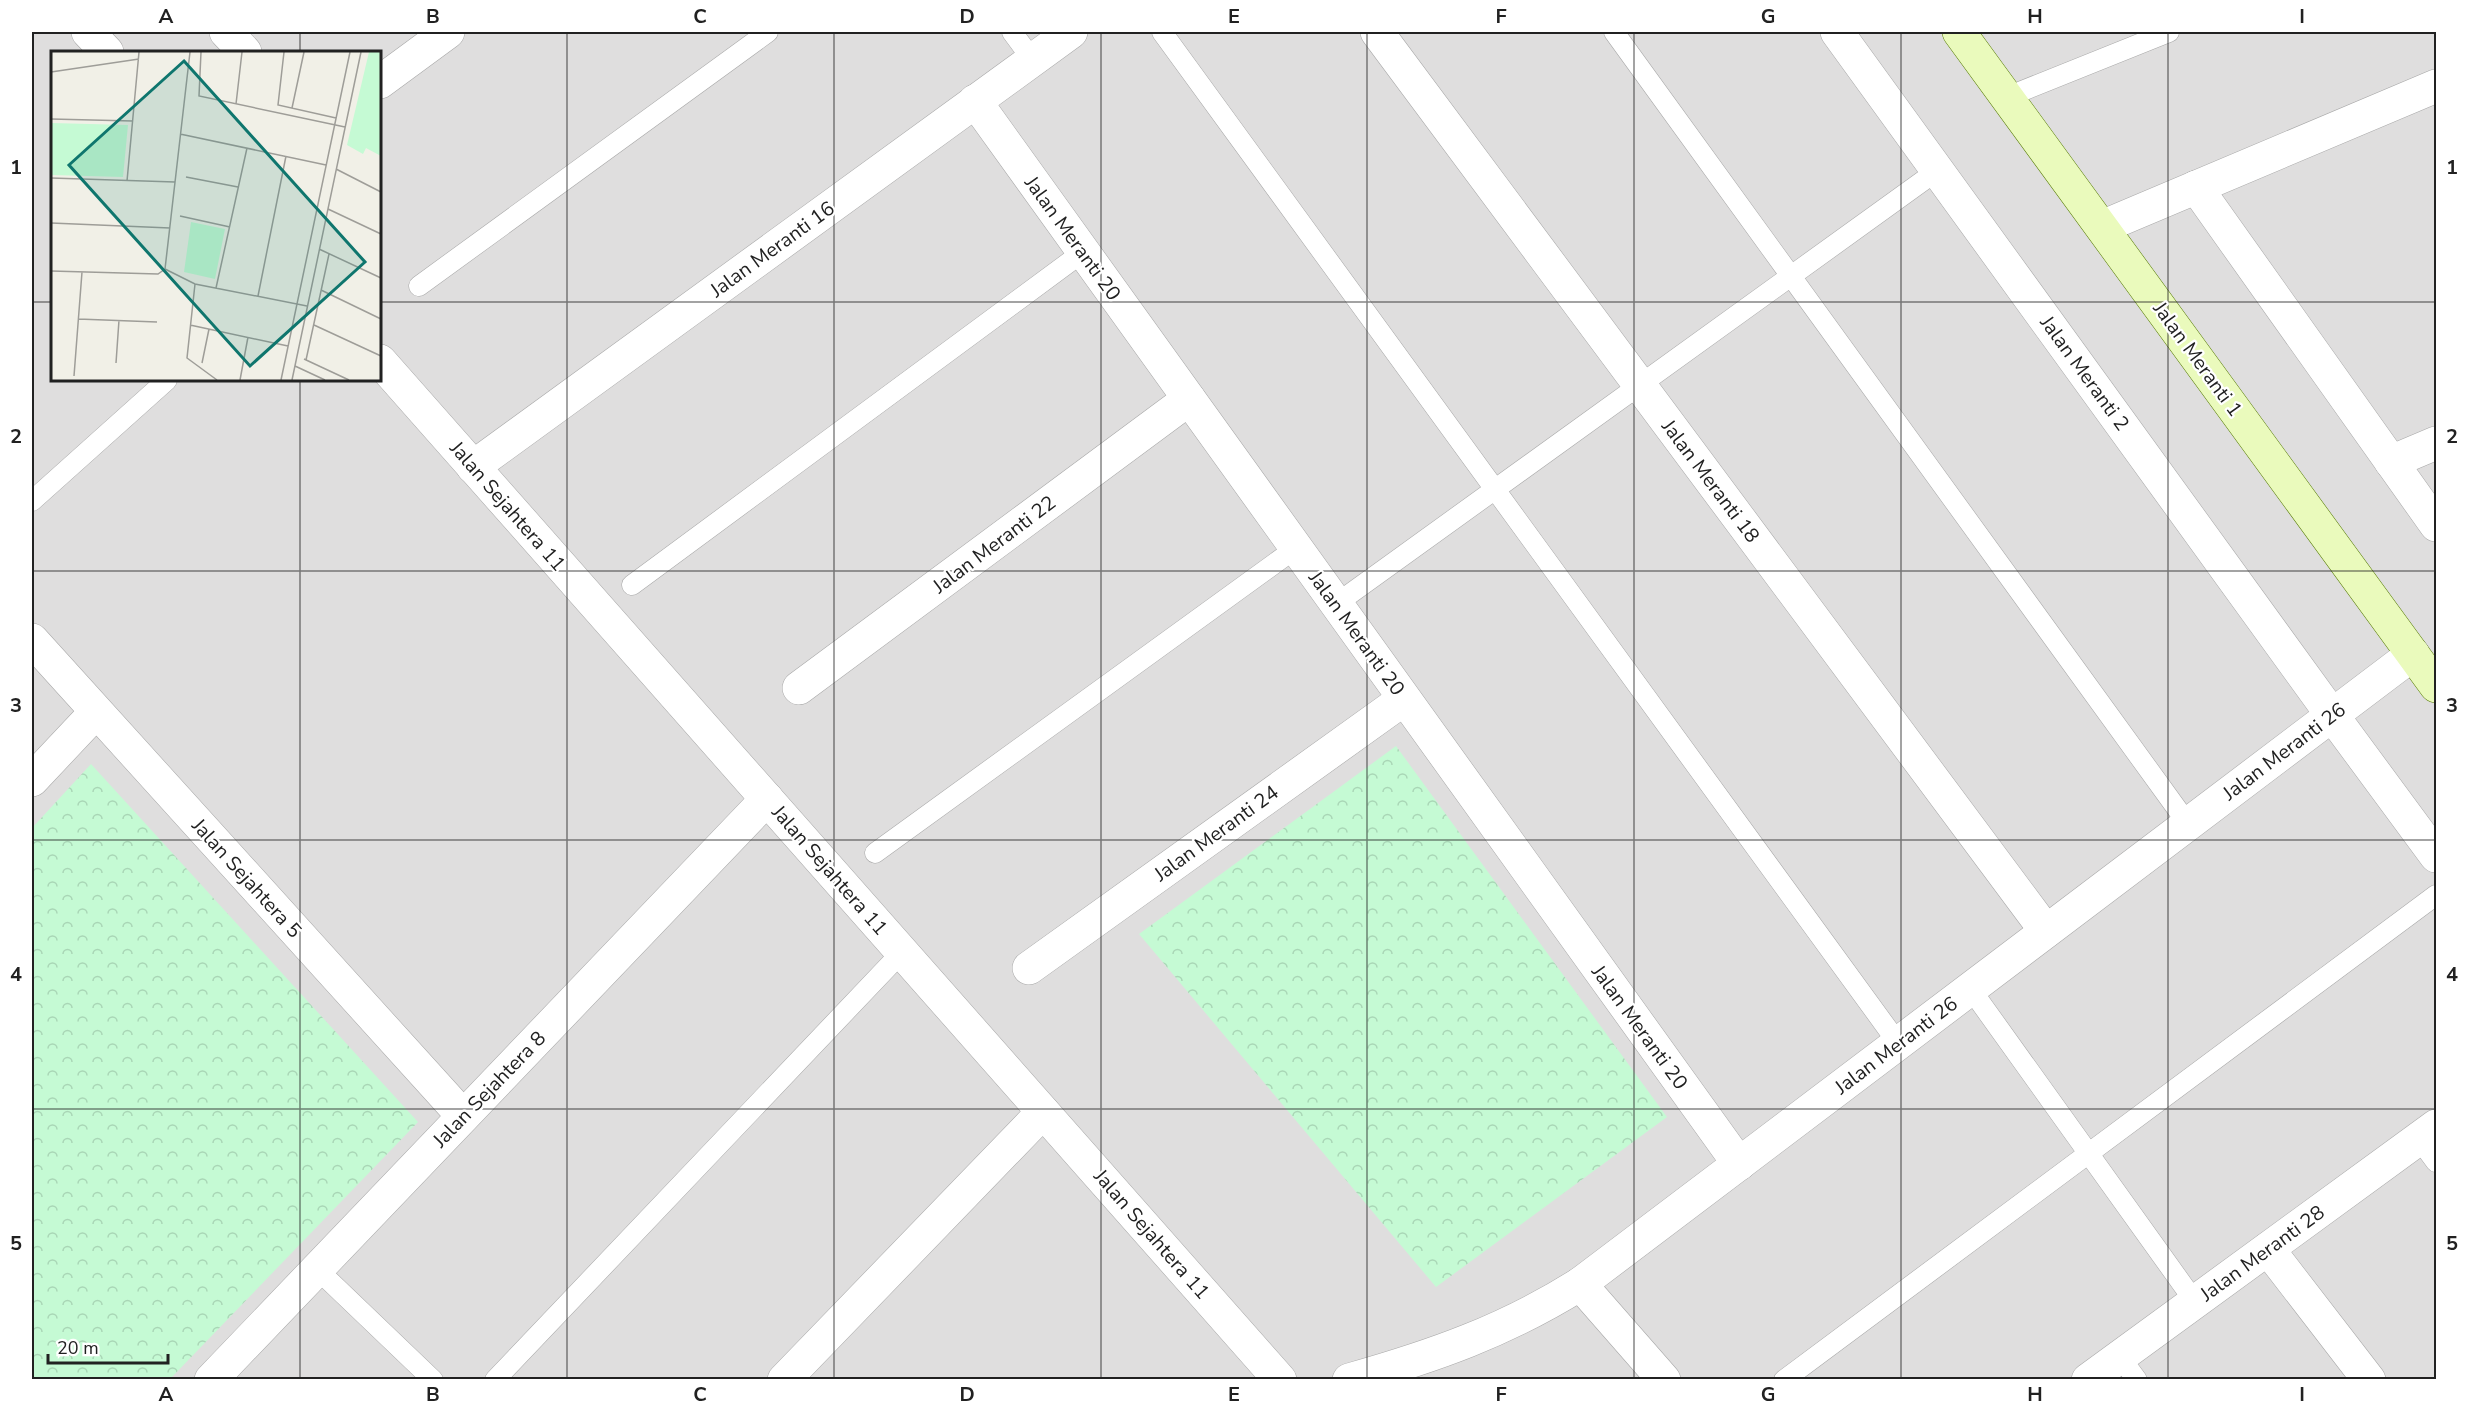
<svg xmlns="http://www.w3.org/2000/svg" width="2468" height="1411" viewBox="0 0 2468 1411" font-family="'Nunito Sans',sans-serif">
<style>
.residential{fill:#dfdede;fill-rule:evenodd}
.park{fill:url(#park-crowns)}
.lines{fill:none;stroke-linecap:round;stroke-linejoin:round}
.lane-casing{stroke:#a8a8a8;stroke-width:21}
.street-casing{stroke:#a8a8a8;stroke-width:34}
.secondary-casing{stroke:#567b04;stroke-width:34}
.lane{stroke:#fff;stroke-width:20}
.street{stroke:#fff;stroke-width:33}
.secondary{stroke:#eafabc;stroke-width:33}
.grid{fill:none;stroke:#212121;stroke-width:1.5;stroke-opacity:0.55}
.labels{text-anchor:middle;stroke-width:4.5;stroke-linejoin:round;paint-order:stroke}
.street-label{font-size:20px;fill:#212121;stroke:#fff}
.inset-road{fill:none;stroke:#9e9d98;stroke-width:1.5}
.view{fill:#0f766e;fill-opacity:0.15;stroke:#0f766e;stroke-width:3}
.inset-edge{fill:none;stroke:#212121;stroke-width:3}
.neatline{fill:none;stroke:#212121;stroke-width:2}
.grid-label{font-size:20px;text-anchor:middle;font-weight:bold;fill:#212121}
</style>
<defs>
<pattern id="park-crowns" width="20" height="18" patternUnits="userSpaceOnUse" patternTransform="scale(1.5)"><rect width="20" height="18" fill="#c5fad4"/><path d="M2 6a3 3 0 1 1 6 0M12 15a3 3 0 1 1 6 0" fill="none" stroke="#a9d6b6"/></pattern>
</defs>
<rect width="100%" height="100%" fill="#f1f0e7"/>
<path class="residential" d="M 32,32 L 2436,32 L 2436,1379 L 32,1379 ZM 52,52 L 380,52 L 380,380 L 52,380 Z"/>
<g class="park">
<polygon points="1396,746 1667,1117 1436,1287 1139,934"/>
<polygon points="91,764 418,1122 170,1379 32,1379 32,828"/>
</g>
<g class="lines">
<defs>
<g id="lane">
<polyline points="1012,32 1032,59"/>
<polyline points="1162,32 1898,1043"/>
<polyline points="1614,32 2188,824"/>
<polyline points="2007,97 2169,32"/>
<polyline points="419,286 768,32"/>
<polyline points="32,501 167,380"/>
<polyline points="632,585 1083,252"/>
<polyline points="1336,604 1938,170"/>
<polyline points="875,853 1296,548"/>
<polyline points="1970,988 2195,1302"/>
<polyline points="2419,1139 2436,1162"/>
<polyline points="317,1269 433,1380"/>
<polyline points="2120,1357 2137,1380"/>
<polyline points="495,1380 902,952"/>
<polyline points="1784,1380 2436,895"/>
</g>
<g id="street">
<polyline points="88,32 107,52"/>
<polyline points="226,32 245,52"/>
<polyline points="1377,32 2046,931"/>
<polyline points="1837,32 2332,715 2436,856"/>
<polyline points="380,82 448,32"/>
<polyline points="975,101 1739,1164"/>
<polyline points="2196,187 2436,525"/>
<polyline points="2102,227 2436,86"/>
<polyline points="380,361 1280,1380"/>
<polyline points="2391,462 2436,443"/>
<polyline points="473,467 1071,32"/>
<polyline points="32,640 463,1116"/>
<polyline points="799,688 1189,399"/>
<polyline points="32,780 96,712"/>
<polyline points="1029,968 1404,699"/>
<polyline points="2268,1249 2369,1380"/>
<polyline points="1580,1284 1664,1380"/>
<polyline points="211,1380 767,799"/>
<polyline points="784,1380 1043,1112"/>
<path d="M 1349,1380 C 1434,1356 1505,1331 1580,1284 L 2413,654"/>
<polyline points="2088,1380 2436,1126"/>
</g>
<polyline id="secondary" points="1959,32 2436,686"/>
</defs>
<use href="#lane" class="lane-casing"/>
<use href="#street" class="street-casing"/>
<use href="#secondary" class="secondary-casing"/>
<use href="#lane" class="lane"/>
<use href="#street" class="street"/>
<use href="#secondary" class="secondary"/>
</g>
<path class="grid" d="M 300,32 L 300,52M 567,32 L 567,1380M 834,32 L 834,1380M 1101,32 L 1101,1380M 1367,32 L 1367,1380M 1634,32 L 1634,1380M 1901,32 L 1901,1380M 2168,32 L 2168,1380M 32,302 L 52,302M 380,302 L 2436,302M 300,380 L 300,1380M 32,571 L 2436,571M 32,840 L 2436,840M 32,1109 L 2436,1109"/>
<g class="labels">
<g class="street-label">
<text transform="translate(1073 238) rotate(54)" y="7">Jalan Meranti 20</text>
<text transform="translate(772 249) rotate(-36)" y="7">Jalan Meranti 16</text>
<text transform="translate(2198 359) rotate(54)" y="7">Jalan Meranti 1</text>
<text transform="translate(2085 373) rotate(54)" y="7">Jalan Meranti 2</text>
<text transform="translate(1711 481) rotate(53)" y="7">Jalan Meranti 18</text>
<text transform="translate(508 506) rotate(49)" y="7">Jalan Sejahtera 11</text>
<text transform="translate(994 544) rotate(-37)" y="7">Jalan Meranti 22</text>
<text transform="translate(1357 633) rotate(54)" y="7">Jalan Meranti 20</text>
<text transform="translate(2284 751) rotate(-37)" y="7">Jalan Meranti 26</text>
<text transform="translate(1216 833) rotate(-36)" y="7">Jalan Meranti 24</text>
<text transform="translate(830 870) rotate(49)" y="7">Jalan Sejahtera 11</text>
<text transform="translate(247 878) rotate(48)" y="7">Jalan Sejahtera 5</text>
<text transform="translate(1640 1027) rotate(54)" y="7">Jalan Meranti 20</text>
<text transform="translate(1896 1045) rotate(-37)" y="7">Jalan Meranti 26</text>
<text transform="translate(489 1089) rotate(-46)" y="7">Jalan Sejahtera 8</text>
<text transform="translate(1152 1234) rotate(49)" y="7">Jalan Sejahtera 11</text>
<text transform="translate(2262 1253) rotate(-36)" y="7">Jalan Meranti 28</text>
</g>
</g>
<g transform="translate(51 51)">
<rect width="330" height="330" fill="#f1f0e7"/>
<path d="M 318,1 L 330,1 L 330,105 L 315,97 L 312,103 L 296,94 ZM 0,72 L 77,74 L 72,126 L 0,124 ZM 140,171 L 174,178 L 164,228 L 133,221 Z" fill="#c5fad4"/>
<path class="inset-road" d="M 150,1 L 148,45 L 294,76M 233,1 L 227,54 L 285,67M 0,21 L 88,8M 185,53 L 191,1M 241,57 L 253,1M 0,68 L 82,70M 129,83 L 275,114M 285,118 L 330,141M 135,126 L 187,136M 0,127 L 124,131M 76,130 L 88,1M 277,158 L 330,183M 129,165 L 179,176M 0,172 L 119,177M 268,198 L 330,227M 114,218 L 139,1M 114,218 L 144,233 L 256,255M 0,220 L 107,223 L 114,218M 144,233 L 136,307 L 166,329M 165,237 L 196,97M 270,239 L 330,268M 207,245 L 235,105M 27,268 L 106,271M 139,274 L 237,295M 263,274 L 330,305M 253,308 L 298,329M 255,309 L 278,203M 65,312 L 68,269M 151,312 L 158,278M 244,315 L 274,329M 23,325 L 31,221M 189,329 L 197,286M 230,329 L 299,1M 241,329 L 310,1"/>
<path class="view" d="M 133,10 L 314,211 L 199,315 L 18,114 Z"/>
<rect width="330" height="330" class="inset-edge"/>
</g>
<rect width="2468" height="1411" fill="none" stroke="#ffffff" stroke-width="66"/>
<path d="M48 1354v9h120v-9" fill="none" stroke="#212121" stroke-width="3"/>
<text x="57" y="1354" font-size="18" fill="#212121" stroke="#ffffff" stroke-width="4.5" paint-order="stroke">20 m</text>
<rect x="33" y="33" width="2402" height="1345" class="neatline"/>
<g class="grid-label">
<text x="166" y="23">A</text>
<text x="433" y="23">B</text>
<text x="700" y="23">C</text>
<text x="967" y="23">D</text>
<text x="1234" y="23">E</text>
<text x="1501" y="23">F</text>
<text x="1768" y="23">G</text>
<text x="2035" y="23">H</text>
<text x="2302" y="23">I</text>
<text x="16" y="174">1</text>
<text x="2452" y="174">1</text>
<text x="16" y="443">2</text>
<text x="2452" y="443">2</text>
<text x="16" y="712">3</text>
<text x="2452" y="712">3</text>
<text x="16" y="981">4</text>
<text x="2452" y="981">4</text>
<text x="16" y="1250">5</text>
<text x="2452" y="1250">5</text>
<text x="166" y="1401">A</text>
<text x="433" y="1401">B</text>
<text x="700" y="1401">C</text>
<text x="967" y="1401">D</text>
<text x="1234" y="1401">E</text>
<text x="1501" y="1401">F</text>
<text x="1768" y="1401">G</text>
<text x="2035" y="1401">H</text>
<text x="2302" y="1401">I</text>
</g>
</svg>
